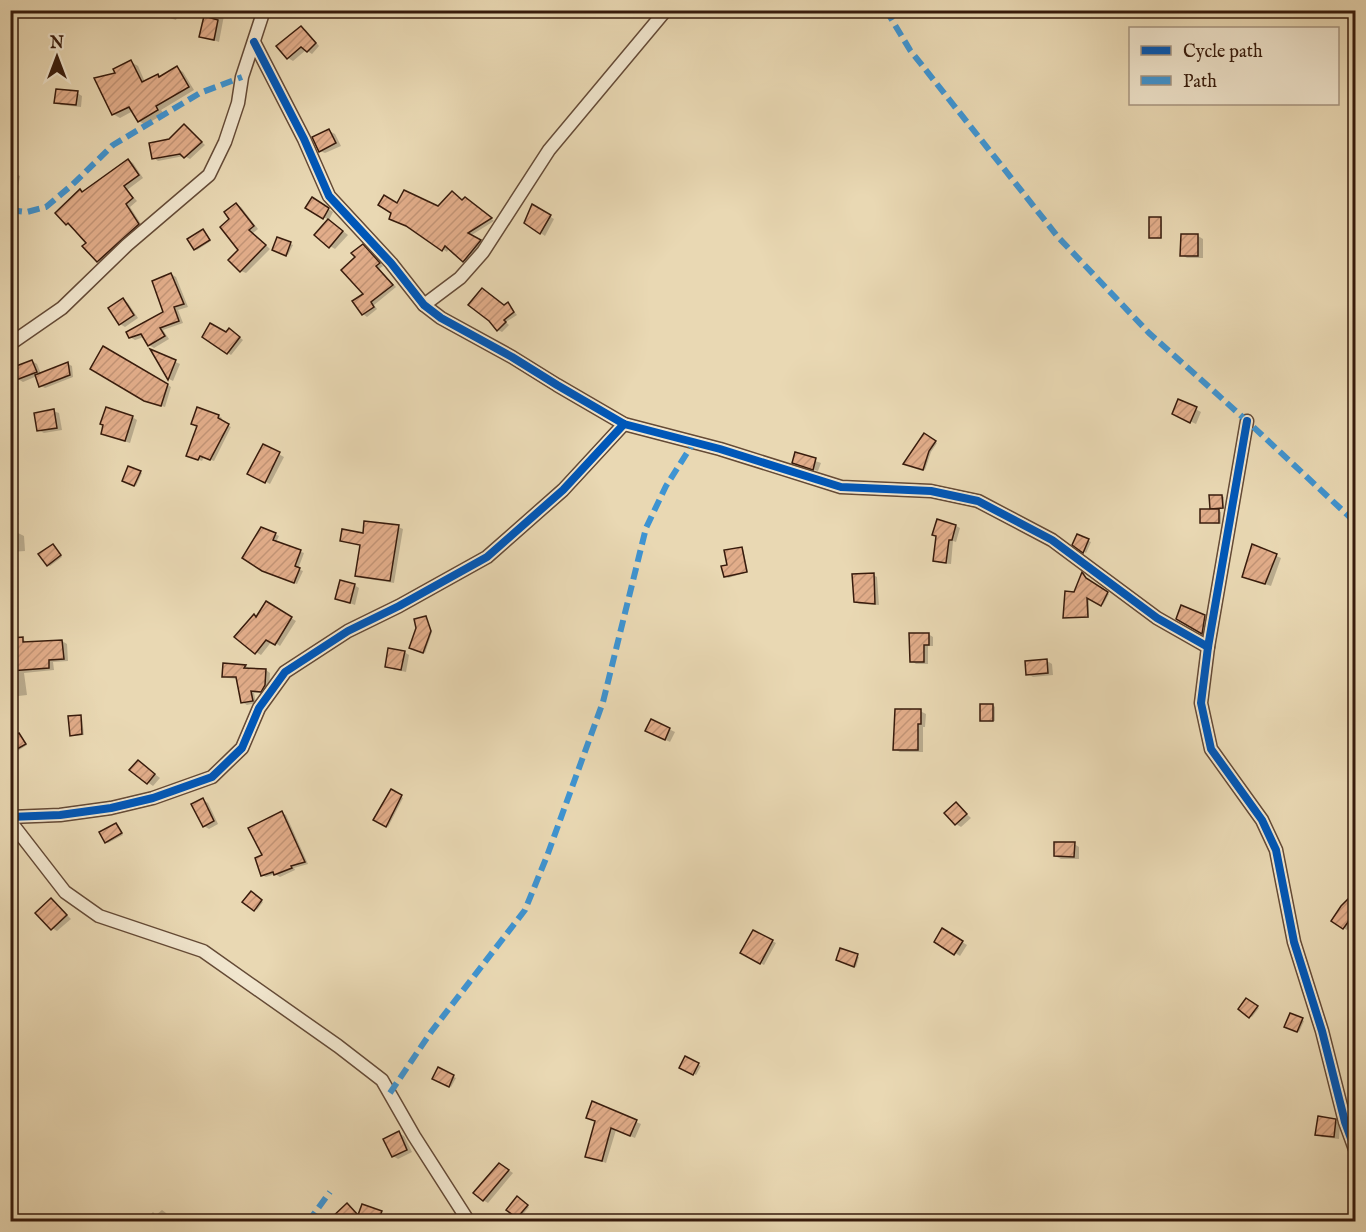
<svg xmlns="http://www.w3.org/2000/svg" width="1366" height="1232" viewBox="0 0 1366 1232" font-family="'IM FELL English',serif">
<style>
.shadow{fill:#0003}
.building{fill:url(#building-hatch);stroke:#371b0c;stroke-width:1.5}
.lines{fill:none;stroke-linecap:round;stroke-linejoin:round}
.street-casing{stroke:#644a36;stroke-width:15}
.street{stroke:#f1e6ce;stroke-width:12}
.quiet{stroke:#3e94d2;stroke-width:6;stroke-dasharray:12 6;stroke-linecap:butt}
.cycleway-casing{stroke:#f1e6ce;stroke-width:11}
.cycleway{stroke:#0057b8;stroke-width:8}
</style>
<defs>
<pattern id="building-hatch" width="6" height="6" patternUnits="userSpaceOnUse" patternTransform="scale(1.5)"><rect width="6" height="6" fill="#e2ad8a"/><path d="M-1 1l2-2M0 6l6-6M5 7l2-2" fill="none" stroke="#c29476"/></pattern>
</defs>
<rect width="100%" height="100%" fill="#e9d8b3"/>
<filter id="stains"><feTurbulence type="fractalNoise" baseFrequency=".00333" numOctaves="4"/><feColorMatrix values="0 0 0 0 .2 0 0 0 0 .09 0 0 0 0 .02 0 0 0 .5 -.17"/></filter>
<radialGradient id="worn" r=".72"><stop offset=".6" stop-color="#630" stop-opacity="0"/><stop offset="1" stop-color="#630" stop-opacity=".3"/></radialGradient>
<g class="shadow">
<polygon points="146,10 180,10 176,20"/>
<polygon points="208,10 225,10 219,42 201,36"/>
<polygon points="242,10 254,10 249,16"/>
<polygon points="302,28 306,30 319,46 312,54 306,50 293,61 288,58"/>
<polygon points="131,62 138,66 145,82 158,76 161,78 177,68 183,72 194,90 161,110 164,114 145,125 139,121 133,111 120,118 113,114 118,74"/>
<polygon points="77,93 82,96 81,107 61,105 56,102"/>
<polygon points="184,126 205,145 190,159 184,156 158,161 154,158"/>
<polygon points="329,131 335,134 341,146 325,153 320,151"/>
<polygon points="128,160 133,163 143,178 127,190 137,201 130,207 143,227 103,264 85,246 88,243 67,224 83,193"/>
<polygon points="10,172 20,176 16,195 10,194"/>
<polygon points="463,201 469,201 494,221 470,236 484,243 468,263 449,248 447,252 410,227 398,205 438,207"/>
<polygon points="318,202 333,212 329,220 307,208"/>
<polygon points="236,204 241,207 258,229 253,233 270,249 246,273 241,271 240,250 232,220"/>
<polygon points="533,207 554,219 545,236 526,223"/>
<polygon points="1160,218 1162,220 1162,238 1152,238 1150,237"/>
<polygon points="329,220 348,235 335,249 330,246"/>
<polygon points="205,232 211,241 197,250 195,249"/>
<polygon points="1198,236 1203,239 1203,258 1187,258 1182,255"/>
<polygon points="278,238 293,245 288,255 274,249"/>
<polygon points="367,249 383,266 379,269 396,287 374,305 377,309 367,317 363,314"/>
<polygon points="171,274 176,277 188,307 178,310 183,323 163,330 169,339 154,348 149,345 144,337 135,340 130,337 164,312"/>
<polygon points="123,300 128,303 138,318 125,327 120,324"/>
<polygon points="508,304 517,315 506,322 509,325 502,332 498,330 504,307"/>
<polygon points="233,332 243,340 231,355 204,336"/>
<polygon points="103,348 171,387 165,407 150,402"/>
<polygon points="153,352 180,364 173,381 169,379"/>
<polygon points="32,361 37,364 41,374 68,364 72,366 73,377 45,388 41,386 37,376 23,382 18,379"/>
<polygon points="1179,401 1201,412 1196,424 1179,416"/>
<polygon points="53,411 59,413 62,430 44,433 38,430"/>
<polygon points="219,416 222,418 221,422 231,427 214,461 204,457 202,461 191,457"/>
<polygon points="132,417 137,420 130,443 107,436"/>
<polygon points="924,435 937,443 931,452 925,470 907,464"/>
<polygon points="263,446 284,457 270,484 249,473"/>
<polygon points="796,454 821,463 818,471 798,465"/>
<polygon points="129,468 142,473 136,486 123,481"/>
<polygon points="1222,496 1224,497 1224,508 1215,509 1221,512 1221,524 1201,522 1216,511 1211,508"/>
<polygon points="10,503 19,514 10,520"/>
<polygon points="956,526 960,528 956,542 953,541 951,564 939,563 935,560"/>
<polygon points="398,527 403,529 394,583 362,578 357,575 362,546 341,540"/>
<polygon points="10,533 18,533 24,536 25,551 10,552"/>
<polygon points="275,534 279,536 276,542 304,553 298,569 303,571 297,584 267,572 244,558"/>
<polygon points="1077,536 1091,542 1086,553 1074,544"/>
<polygon points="55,546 62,557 50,566 48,565"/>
<polygon points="1253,546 1281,558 1271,586 1244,577"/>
<polygon points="741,548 743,549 748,572 728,578 726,576 729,566"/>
<polygon points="873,575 877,577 879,605 859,604 855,601"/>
<polygon points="1084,575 1089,581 1109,594 1103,605 1089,598 1089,618 1066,618 1064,617"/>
<polygon points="354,585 359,588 355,605 337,598"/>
<polygon points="267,603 296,621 280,646 272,641 261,655 256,652 257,618"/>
<polygon points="1205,616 1209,618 1206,635 1181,621"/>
<polygon points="426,617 432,632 425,653 413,648"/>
<polygon points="928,634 933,637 933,646 928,646 928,664 916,664 912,661"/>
<polygon points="23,639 28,644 62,641 67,644 68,661 53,662 54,670 24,673 27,695 10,697 10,640"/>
<polygon points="404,652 409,655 406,672 392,669 387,667"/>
<polygon points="1047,661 1052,664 1053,675 1033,677 1028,674"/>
<polygon points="225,665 246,666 249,668 248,669 266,670 270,673 269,688 265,693 254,693 256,703 247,705 242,702 238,679 228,678 224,676"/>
<polygon points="993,705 995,707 995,721 982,720"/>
<polygon points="920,711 926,714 925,727 923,727 923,752 900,752 895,749"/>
<polygon points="80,717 82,718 84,735 73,736 71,735"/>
<polygon points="652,721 675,732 670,742 652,733"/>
<polygon points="19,734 27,745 16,752 14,750"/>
<polygon points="143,765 160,778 153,786 131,770"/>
<polygon points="10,773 15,778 10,782"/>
<polygon points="391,791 403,798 388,827 375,820"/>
<polygon points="203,800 208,803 218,824 209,829 204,826"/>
<polygon points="956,804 971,818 961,827 956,824"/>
<polygon points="282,813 286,815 308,864 294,868 295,870 280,877 275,874 266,877 262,875 264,856"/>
<polygon points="116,824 123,835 108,843 106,842"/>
<polygon points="1074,844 1079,847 1079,859 1061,859 1055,856"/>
<polygon points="251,893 263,902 257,910 245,901"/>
<polygon points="1356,893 1356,917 1347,930 1333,921"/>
<polygon points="52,900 71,919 57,931 52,928"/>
<polygon points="943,930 967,945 960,956 936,942"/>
<polygon points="754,932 776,943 764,965 742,953"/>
<polygon points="841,950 859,957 856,967 840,961"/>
<polygon points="1247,1000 1259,1008 1252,1017 1240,1009"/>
<polygon points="1356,1012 1356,1028 1348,1023"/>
<polygon points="1291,1015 1304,1021 1299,1032 1286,1026"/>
<polygon points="685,1058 701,1066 696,1075 681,1067"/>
<polygon points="438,1069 456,1078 451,1087 434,1078"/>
<polygon points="629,1119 641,1124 635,1138 616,1130 606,1163 592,1158 597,1122"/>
<polygon points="1335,1121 1340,1124 1339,1139 1322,1137 1317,1134"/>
<polygon points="398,1133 404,1136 412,1152 398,1159 393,1156"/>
<polygon points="504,1167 513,1173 488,1203 483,1200"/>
<polygon points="517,1198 529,1207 520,1218 508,1209"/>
<polygon points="347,1205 359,1216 381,1213 385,1215 383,1219 388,1222 330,1222"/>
<polygon points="162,1210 166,1213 174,1222 155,1222 150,1215 153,1212 156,1215"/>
<polygon points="432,1217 438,1222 426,1222"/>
</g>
<g class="building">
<polygon points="204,16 218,20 214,40 199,37"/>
<polygon points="301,26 316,43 307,52 301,47 287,59 276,46"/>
<polygon points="131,60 142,82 158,74 159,77 177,66 189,87 156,106 158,110 138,122 129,107 112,115 94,78 115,73 113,69"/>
<polygon points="56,89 78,91 76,105 54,103"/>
<polygon points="184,124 202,142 184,158 180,154 152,159 149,143 169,139"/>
<polygon points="329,129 336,143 319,152 312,137"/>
<polygon points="128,159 139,175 124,186 133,198 126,204 139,224 97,262 82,246 86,243 68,223 66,225 55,213 80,189 82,192"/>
<polygon points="404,190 438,206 452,191 462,200 465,197 492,218 468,233 481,240 463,262 445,246 442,251 406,226 389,219 391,213 378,205 384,195 397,203"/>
<polygon points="312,197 329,208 323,219 305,208"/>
<polygon points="236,203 254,226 249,230 266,245 240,272 228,260 238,250 220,227 229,219 224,212"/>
<polygon points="532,204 551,215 540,234 524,223"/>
<rect x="1149" y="217" width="12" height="21"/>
<polygon points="328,219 343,231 329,248 314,235"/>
<polygon points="203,229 210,240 194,250 187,239"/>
<polygon points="1181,234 1198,234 1198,256 1180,256"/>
<polygon points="277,237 291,242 286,256 272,250"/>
<polygon points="363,244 380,263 376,266 393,285 371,302 374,307 362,315 352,301 363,294 341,270 355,257 351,253"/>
<polygon points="171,273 184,304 174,307 179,321 160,328 165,336 148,346 141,334 129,338 126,332 163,312 152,281"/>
<polygon points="482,288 504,305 508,302 514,312 504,320 506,322 497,331 489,321 468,305"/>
<polygon points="123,298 134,315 119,325 108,308"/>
<polygon points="210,323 226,332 229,328 240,337 227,354 202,337"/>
<polygon points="103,346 168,384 161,406 144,401 90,369"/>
<polygon points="150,349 176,360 168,380"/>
<polygon points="32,360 37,372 16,380 11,368"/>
<polygon points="68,362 70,375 39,387 35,375"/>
<polygon points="1178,399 1197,407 1190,423 1172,414"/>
<polygon points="106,407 133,416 125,441 101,434 103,425 100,424"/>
<polygon points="197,407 219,415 218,418 229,424 210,460 200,456 198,460 186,456 197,426 191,424"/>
<polygon points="54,409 57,428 37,431 34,413"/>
<polygon points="924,433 936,441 929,451 923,470 903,464"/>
<polygon points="263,444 280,452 265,483 247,474"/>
<polygon points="795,452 816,458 813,470 792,463"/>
<polygon points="128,466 141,471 134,486 122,481"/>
<polygon points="1209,495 1222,495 1223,508 1210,509"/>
<rect x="1200" y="509" width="19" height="14"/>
<polygon points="937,519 956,525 952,540 949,540 946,563 933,561 936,536 932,535"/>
<polygon points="364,521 399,525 390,581 355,576 360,545 340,541 342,529 363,533"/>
<polygon points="261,527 276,533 273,540 301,550 295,566 300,568 294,583 262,571 242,558"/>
<polygon points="1077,534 1089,539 1083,553 1072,545"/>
<polygon points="53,544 61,555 47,566 38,554"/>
<polygon points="1252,544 1277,554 1265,584 1242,577"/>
<polygon points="742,547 747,572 724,577 721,566 727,565 724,550"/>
<polygon points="1082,572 1086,578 1108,592 1101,606 1087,598 1088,617 1063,618 1065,591 1074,592"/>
<polygon points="874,573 875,604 854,602 852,574"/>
<polygon points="340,580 355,584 350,603 335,599"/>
<polygon points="266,601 292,617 275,645 266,640 255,654 234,637 254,614 256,617"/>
<polygon points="1181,605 1205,615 1202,634 1176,619"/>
<polygon points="426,616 431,631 423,653 409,648 416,628 414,619"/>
<polygon points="909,633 929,633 929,645 924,645 924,662 910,662"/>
<polygon points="23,637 23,642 62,640 64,659 49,660 49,668 10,671 10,638"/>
<polygon points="388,648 405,651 401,670 385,667"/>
<polygon points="1047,659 1048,673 1026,675 1025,661"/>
<polygon points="223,663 246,665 244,668 266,669 265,685 261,692 251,691 253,701 241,703 236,677 222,677"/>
<rect x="980" y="704" width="13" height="17"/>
<polygon points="895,709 921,709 921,724 918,724 918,750 893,750"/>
<polygon points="81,715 82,734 70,736 68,716"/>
<polygon points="651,719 670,728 665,740 645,731"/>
<polygon points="19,733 26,744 10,753 10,738"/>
<polygon points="138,760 155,774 147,784 129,770"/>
<polygon points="391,789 402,795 386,827 373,820"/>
<polygon points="203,798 214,821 203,827 191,804"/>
<polygon points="956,802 967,814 955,825 944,813"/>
<polygon points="282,811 305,862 291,866 292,868 274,875 273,872 261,876 255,858 262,855 248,828"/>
<polygon points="116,823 122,833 105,843 99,832"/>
<polygon points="1054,842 1075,842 1074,857 1054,856"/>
<polygon points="251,891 262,900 254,911 242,902"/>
<polygon points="1356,891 1356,911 1343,929 1331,921 1341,906"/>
<polygon points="51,898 67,915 51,930 35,913"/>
<polygon points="942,928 963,941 954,955 934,942"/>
<polygon points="753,930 773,940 760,964 740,953"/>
<polygon points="840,948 858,954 854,967 836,960"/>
<polygon points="1246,998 1258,1006 1249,1018 1238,1009"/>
<polygon points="1290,1013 1303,1018 1297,1032 1284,1027"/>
<polygon points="685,1056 699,1063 693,1075 679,1068"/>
<polygon points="438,1067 454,1075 449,1087 432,1079"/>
<polygon points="592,1101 637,1120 630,1136 611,1128 602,1161 585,1157 595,1121 586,1118"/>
<polygon points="1318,1116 1336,1119 1334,1137 1315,1135"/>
<polygon points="399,1131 407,1150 392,1157 383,1139"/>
<polygon points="499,1163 509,1170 483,1201 473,1193"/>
<polygon points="517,1196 528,1205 517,1218 506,1210"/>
<polygon points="347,1203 358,1215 362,1204 382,1211 378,1221 328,1221"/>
</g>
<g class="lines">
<defs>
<g id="street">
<polyline points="254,42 304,139 329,196 391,263 424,305 441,318 512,357 557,385 624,424 720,449 841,487 931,491 978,501 1052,540 1157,618 1208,647"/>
<polyline points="424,305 460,278 483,252 549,150 666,10"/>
<polyline points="10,344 62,308 127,245 209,175 225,142 238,103 242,77 264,10"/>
<polyline points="1247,421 1208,647 1201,703 1211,749 1262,820 1276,850 1294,942 1322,1031 1345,1122 1356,1152"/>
<polyline points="10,817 60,815 111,808 153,798 212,777 242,748 259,708 285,672 348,631 399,606 487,557 563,490 624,424"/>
<polyline points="10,821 65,892 99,916 203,951 338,1046 382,1080 414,1136 469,1222"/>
</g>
</defs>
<use href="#street" class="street-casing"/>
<use href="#street" class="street"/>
<g class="quiet">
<polyline points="886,10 910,50 1058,237 1149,333 1247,421 1356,523"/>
<polyline points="10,210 27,212 46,207 72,185 113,145 200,93 242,77"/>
<polyline points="390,1093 431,1032 525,910 547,856 603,702 646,528 666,486 694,442"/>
<polyline points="308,1222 330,1192"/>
</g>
<defs>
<g id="cycleway">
<polyline points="254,42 304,139 329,196 391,263 424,305 441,318 512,357 557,385 624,424 720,449 841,487 931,491 978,501 1052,540 1157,618 1208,647"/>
<polyline points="1247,421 1208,647 1201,703 1211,749 1262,820 1276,850 1294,942 1322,1031 1345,1122 1356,1152"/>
<polyline points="10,817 60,815 111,808 153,798 212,777 242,748 259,708 285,672 348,631 399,606 487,557 563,490 624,424"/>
</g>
</defs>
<use href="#cycleway" class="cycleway-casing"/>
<use href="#cycleway" class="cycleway"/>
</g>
<rect width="1366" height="1232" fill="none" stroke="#e9d8b3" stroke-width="36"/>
<rect x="12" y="12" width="1342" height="1208" fill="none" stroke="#371b0c" stroke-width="3"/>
<rect x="18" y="18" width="1330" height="1196" fill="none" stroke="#371b0c" stroke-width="1.5"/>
<rect x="1129" y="27" width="210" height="78" fill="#f1e6ce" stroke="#a79580" stroke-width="1.5"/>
<rect x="1141" y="46" width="30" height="9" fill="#0057b8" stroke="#a79580" stroke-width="1.5"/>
<text x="1183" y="57" font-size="18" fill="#371b0c">Cycle path</text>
<rect x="1141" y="76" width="30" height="9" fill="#3e94d2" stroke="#a79580" stroke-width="1.5"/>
<text x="1183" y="87" font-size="18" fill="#371b0c">Path</text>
<g transform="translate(57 57)" stroke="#f1e6ce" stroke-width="4.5" paint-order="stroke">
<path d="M0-4.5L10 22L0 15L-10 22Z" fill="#371b0c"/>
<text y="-9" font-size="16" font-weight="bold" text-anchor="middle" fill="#371b0c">N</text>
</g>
<rect width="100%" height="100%" filter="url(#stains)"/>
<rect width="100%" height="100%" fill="url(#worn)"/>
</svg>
